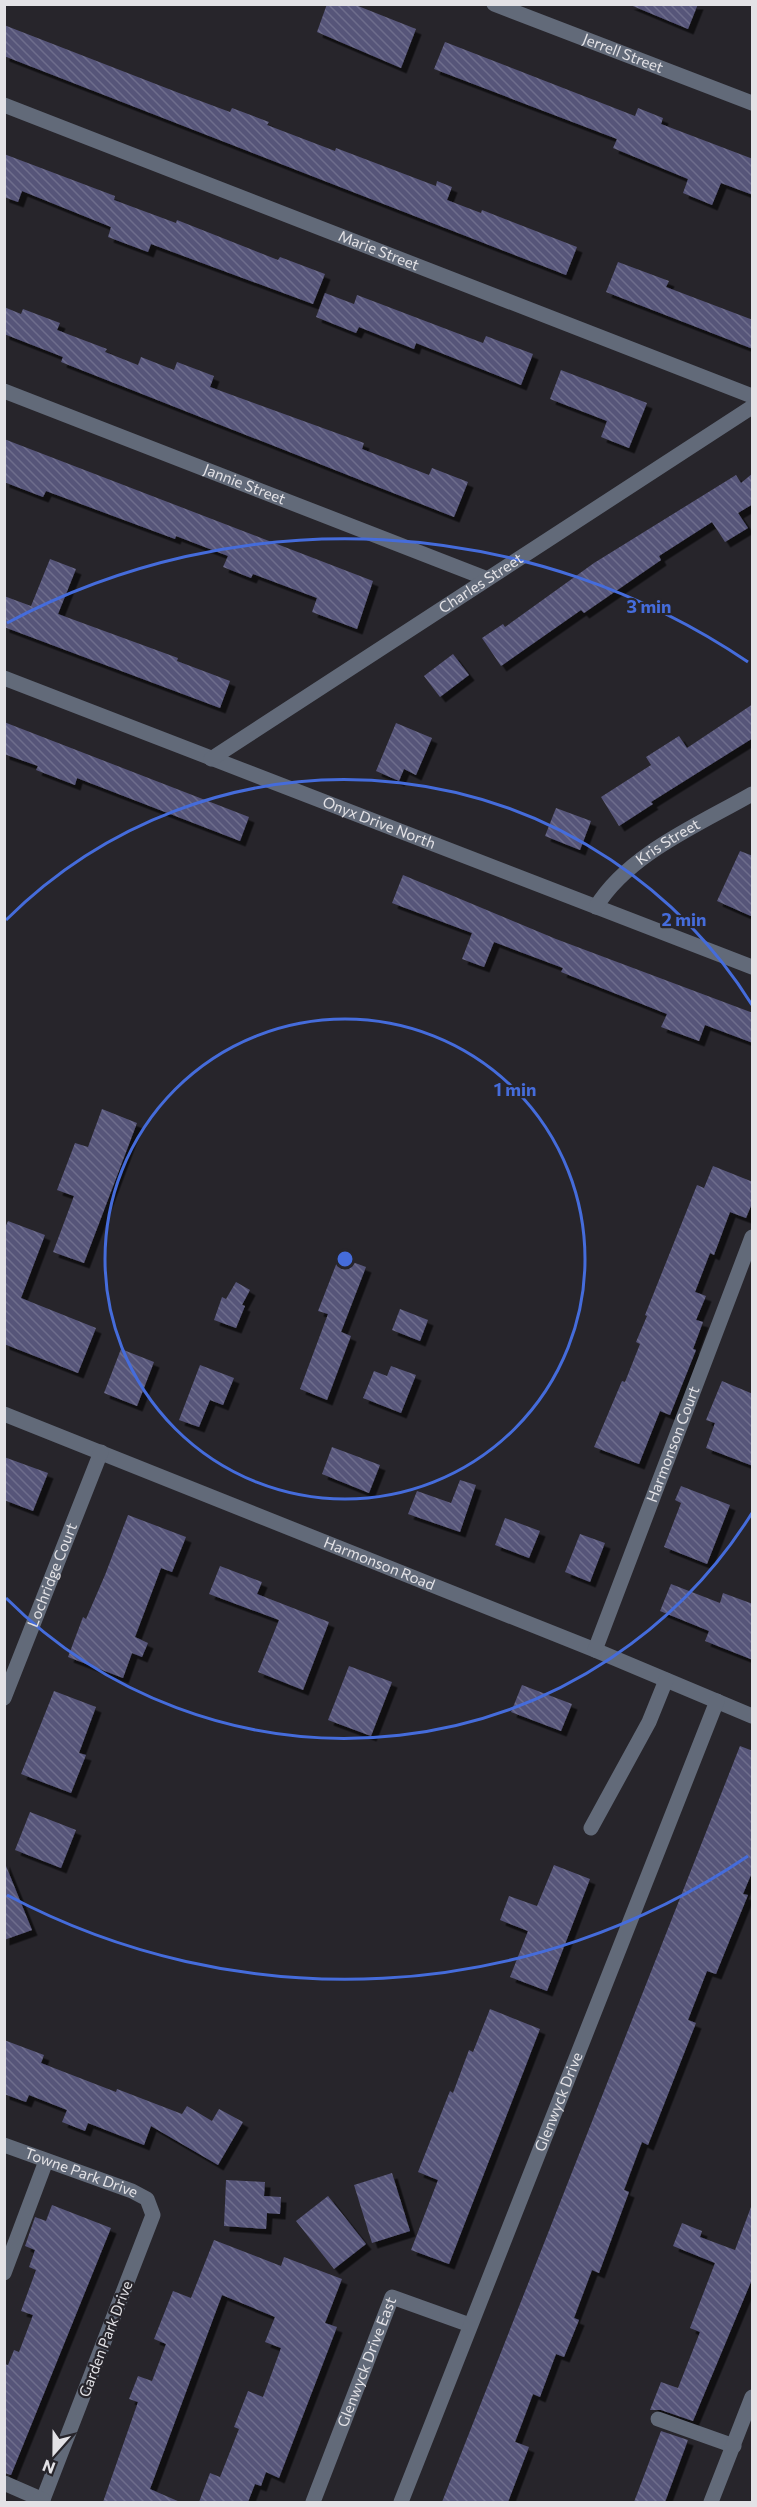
<svg xmlns="http://www.w3.org/2000/svg" width="757" height="2507" viewBox="0 0 757 2507" font-family="Commissioner,sans-serif">
<style>
.building{fill:url(#building-back-hatch);filter:url(#shadow)}
.lines{fill:none;stroke-linecap:round;stroke-linejoin:round}
.minor{stroke:#626a79;stroke-width:15}
.ring{fill:none;stroke:#456cdb;stroke-width:3}
.labels{text-anchor:middle;stroke-width:4.5;stroke-linejoin:round;paint-order:stroke}
.street-label{font-size:15px;fill:#e3e2e6;stroke:#27252b}
.centre{fill:#456cdb;stroke:#27252b;stroke-width:3}
.ring-label{font-size:18px;text-anchor:middle;font-weight:bold;fill:#456cdb;stroke:#27252b;stroke-width:4.5;stroke-linejoin:round;paint-order:stroke}
</style>
<defs>
<pattern id="building-back-hatch" width="6" height="6" patternUnits="userSpaceOnUse" patternTransform="scale(1.5)"><rect width="6" height="6" fill="#565579"/><path d="M-1 5l2 2M0 0l6 6M5-1l2 2" fill="none" stroke="#6e6d8c"/></pattern>
<filter id="shadow"><feDropShadow dx="5.5" dy="5.5" stdDeviation="0" flood-color="#0009"/></filter>
</defs>
<rect width="100%" height="100%" fill="#27252b"/>
<g class="building">
<polygon points="327,4 353,4 416,29 401,68 317,32"/>
<polygon points="628,4 698,4 688,29"/>
<polygon points="4,25 179,93 230,112 232,108 269,122 267,125 335,151 336,148 436,186 437,181 452,187 447,200 481,213 482,210 577,247 566,275 4,56"/>
<polygon points="445,42 635,116 638,108 663,118 661,124 753,159 753,195 721,183 712,205 683,193 688,179 613,148 617,139 434,69"/>
<polygon points="4,154 115,196 114,200 176,223 177,220 278,260 280,257 325,274 313,304 151,244 148,252 108,237 111,227 22,191 18,202 4,197"/>
<polygon points="618,262 669,281 666,287 753,320 753,349 606,292"/>
<polygon points="325,293 354,304 357,295 483,343 486,336 533,354 521,385 416,343 414,349 359,327 356,333 316,317"/>
<polygon points="4,307 21,314 23,309 60,323 57,330 107,349 105,352 138,365 141,357 174,370 177,362 214,376 210,387 364,443 362,449 429,475 432,468 468,482 454,517 61,362 63,357 4,334"/>
<polygon points="561,370 647,403 629,448 601,437 607,421 550,399"/>
<polygon points="4,439 373,581 357,629 312,612 317,598 253,574 251,578 223,567 228,556 176,536 175,539 46,491 43,497 4,482"/>
<polygon points="753,473 753,504 738,513 748,528 725,542 712,522 659,556 661,560 584,613 581,610 501,666 482,638 503,624 505,627 594,563 736,475 741,483"/>
<polygon points="50,559 76,569 58,614 178,658 177,661 230,681 220,708 4,627 4,596 31,606"/>
<polygon points="453,654 469,675 440,697 424,676"/>
<polygon points="753,704 753,738 651,802 653,804 619,826 601,797 651,765 646,757 679,736 687,748"/>
<polygon points="4,722 249,817 240,841 77,778 75,785 36,770 38,766 4,754"/>
<polygon points="396,723 432,738 416,775 404,769 399,781 376,771"/>
<polygon points="556,808 591,821 580,850 545,836"/>
<polygon points="740,851 753,856 753,917 717,901"/>
<polygon points="403,875 556,939 753,1013 753,1043 705,1025 699,1041 661,1027 667,1014 561,972 563,968 494,942 484,967 462,959 472,933 392,903"/>
<polygon points="102,1109 137,1123 84,1263 53,1252 74,1196 57,1190 75,1143 88,1147"/>
<polygon points="713,1166 753,1182 753,1201 746,1218 730,1212 714,1255 710,1253 695,1292 706,1296 696,1320 703,1322 693,1349 696,1350 670,1415 660,1411 639,1464 594,1447 622,1381 625,1382 640,1344 636,1342 647,1316 645,1315 697,1185 704,1188"/>
<polygon points="8,1221 45,1235 21,1298 96,1328 78,1373 4,1344 4,1230"/>
<polygon points="339,1257 366,1267 341,1332 351,1336 327,1400 300,1389 328,1314 318,1311"/>
<polygon points="236,1282 250,1290 242,1305 245,1306 236,1328 214,1320 222,1297 226,1299"/>
<polygon points="400,1309 428,1320 420,1341 392,1330"/>
<polygon points="121,1349 154,1362 137,1406 104,1393"/>
<polygon points="200,1365 234,1378 223,1405 210,1400 199,1427 179,1420"/>
<polygon points="391,1366 416,1375 401,1413 363,1398 374,1371 387,1376"/>
<polygon points="722,1381 753,1394 753,1466 706,1448 715,1423 706,1420"/>
<polygon points="332,1447 380,1465 369,1493 322,1474"/>
<polygon points="4,1457 48,1473 33,1511 4,1500"/>
<polygon points="460,1480 476,1485 460,1532 408,1514 417,1491 451,1503"/>
<polygon points="681,1486 730,1505 707,1564 664,1547 681,1503 675,1500"/>
<polygon points="128,1515 186,1537 172,1572 161,1568 135,1637 148,1643 142,1657 132,1653 123,1678 68,1657 83,1617 86,1619 105,1575"/>
<polygon points="505,1518 540,1531 529,1558 495,1545"/>
<polygon points="580,1534 605,1543 590,1582 565,1572"/>
<polygon points="220,1566 262,1582 257,1594 329,1622 303,1690 258,1672 279,1620 209,1594"/>
<polygon points="671,1584 720,1603 723,1593 753,1604 753,1660 705,1641 709,1631 660,1611"/>
<polygon points="349,1666 392,1682 371,1736 328,1720"/>
<polygon points="522,1685 572,1704 561,1731 511,1712"/>
<polygon points="54,1691 96,1707 79,1753 86,1755 71,1793 21,1774"/>
<polygon points="740,1746 753,1751 753,1870 743,1894 748,1895 733,1932 716,1974 707,1971 688,2020 696,2023 648,2145 642,2142 624,2190 629,2192 599,2273 592,2270 574,2318 579,2320 564,2357 556,2354 540,2397 533,2394 515,2442 529,2447 508,2502 442,2502"/>
<polygon points="30,1812 76,1830 61,1868 15,1850"/>
<polygon points="4,1861 32,1930 4,1940"/>
<polygon points="554,1865 590,1879 547,1991 510,1977 528,1931 500,1920 509,1896 537,1906"/>
<polygon points="490,2009 540,2029 449,2264 411,2250 438,2180 418,2172 450,2091 453,2093 469,2050 473,2052"/>
<polygon points="4,2040 44,2055 41,2063 116,2092 117,2089 182,2114 187,2106 212,2121 219,2109 243,2122 218,2165 151,2126 144,2145 88,2123 85,2131 62,2122 67,2110 29,2095 26,2102 4,2094"/>
<polygon points="392,2173 410,2231 372,2243 354,2185"/>
<polygon points="226,2180 265,2182 264,2196 281,2197 280,2214 267,2213 266,2229 224,2226"/>
<polygon points="328,2196 366,2244 334,2269 296,2221"/>
<polygon points="52,2205 111,2228 11,2475 4,2473 4,2364 8,2365 14,2350 19,2352 33,2315 21,2311 36,2270 29,2267 35,2250 25,2246 35,2217 46,2221"/>
<polygon points="751,2207 753,2277 693,2421 661,2410 650,2410 661,2382 678,2388 700,2332 690,2328 715,2263 673,2246 682,2223 702,2231 700,2237 735,2250"/>
<polygon points="214,2240 281,2266 284,2257 342,2279 325,2323 337,2327 279,2478 266,2472 261,2486 255,2484 248,2502 199,2502 210,2473 220,2477 239,2429 234,2427 248,2391 263,2397 281,2348 265,2342 275,2317 222,2295 150,2489 180,2502 103,2502 138,2402 129,2399 138,2376 152,2381 166,2344 154,2339 173,2291 191,2298"/>
<polygon points="661,2431 688,2440 665,2502 634,2502"/>
</g>
<g class="lines">
<g class="minor">
<path id="s1" d="M 494,4 L 752,103"/>
<path id="s2" d="M 4,105 L 752,396"/>
<path id="s3" d="M 4,391 L 485,578"/>
<path id="s4" d="M 4,678 L 752,967"/>
<path id="s5" d="M 211,759 L 752,407"/>
<path id="s6" d="M 596,907 C 628,854 700,824 752,794"/>
<path id="s7" d="M 4,1414 L 595,1650 L 752,1716"/>
<path id="s8" d="M 595,1650 L 752,1237"/>
<path id="s9" d="M 4,1698 L 101,1452"/>
<polyline points="591,1828 649,1722 666,1680"/>
<path id="s10" d="M 4,2145 L 132,2191 L 147,2199 L 153,2215 L 42,2502"/>
<polyline points="4,2273 46,2161"/>
<polyline points="658,2419 734,2446"/>
<polyline points="4,2483 43,2500"/>
<path id="s11" d="M 313,2502 L 392,2297 L 470,2325"/>
<path id="s12" d="M 401,2502 L 717,1701"/>
<polyline points="711,2502 752,2397"/>
</g>
</g>
<g class="ring">
<circle cx="345" cy="1259" r="240"/>
<path d="M752 1513A480 480 0 0 1 6 1598M6 920A480 480 0 0 1 752 1005"/>
<path d="M748 1856A720 720 0 0 1 7 1895M7 623A720 720 0 0 1 748 662"/>
</g>
<g class="labels">
<g class="street-label">
<text dy="5" stroke="none"><textPath href="#s1" startOffset="138">Jerrell Street</textPath></text>
<text dy="5" stroke="none"><textPath href="#s2" startOffset="402">Marie Street</textPath></text>
<text dy="5" stroke="none"><textPath href="#s3" startOffset="258">Jannie Street</textPath></text>
<text dy="5" stroke="none"><textPath href="#s5" startOffset="322">Charles Street</textPath></text>
<text dy="5" stroke="none"><textPath href="#s4" startOffset="402">Onyx Drive North</textPath></text>
<text dy="5" stroke="none"><textPath href="#s6" startOffset="98">Kris Street</textPath></text>
<text dy="5" stroke="none"><textPath href="#s8" startOffset="220">Harmonson Court</textPath></text>
<text dy="5" stroke="none"><textPath href="#s7" startOffset="404">Harmonson Road</textPath></text>
<text dy="5" stroke="none"><textPath href="#s9" startOffset="132">Lochridge Court</textPath></text>
<text dy="5" stroke="none"><textPath href="#s12" startOffset="430">Glenwyck Drive</textPath></text>
<text dy="5" stroke="none"><textPath href="#s10" startOffset="82">Towne Park Drive</textPath></text>
<text transform="translate(106 2339) rotate(-69)" y="5">Garden Park Drive</text>
<text dy="5" stroke="none"><textPath href="#s11" startOffset="150">Glenwyck Drive East</textPath></text>
</g>
</g>
<circle cx="345" cy="1259" r="9" class="centre"/>
<g class="ring-label">
<text x="649" y="613">3 min</text>
<text x="684" y="926">2 min</text>
<text x="515" y="1096">1 min</text>
</g>
<rect width="757" height="2507" fill="none" stroke="#e3e2e6" stroke-width="12"/>
<g transform="translate(54 2453) rotate(201)" stroke="#27252b" stroke-width="4.5" paint-order="stroke">
<path d="M0-4.5L10 22L0 15L-10 22Z" fill="#e3e2e6"/>
<text y="-9" font-size="16" font-weight="bold" text-anchor="middle" fill="#e3e2e6">N</text>
</g>
</svg>
